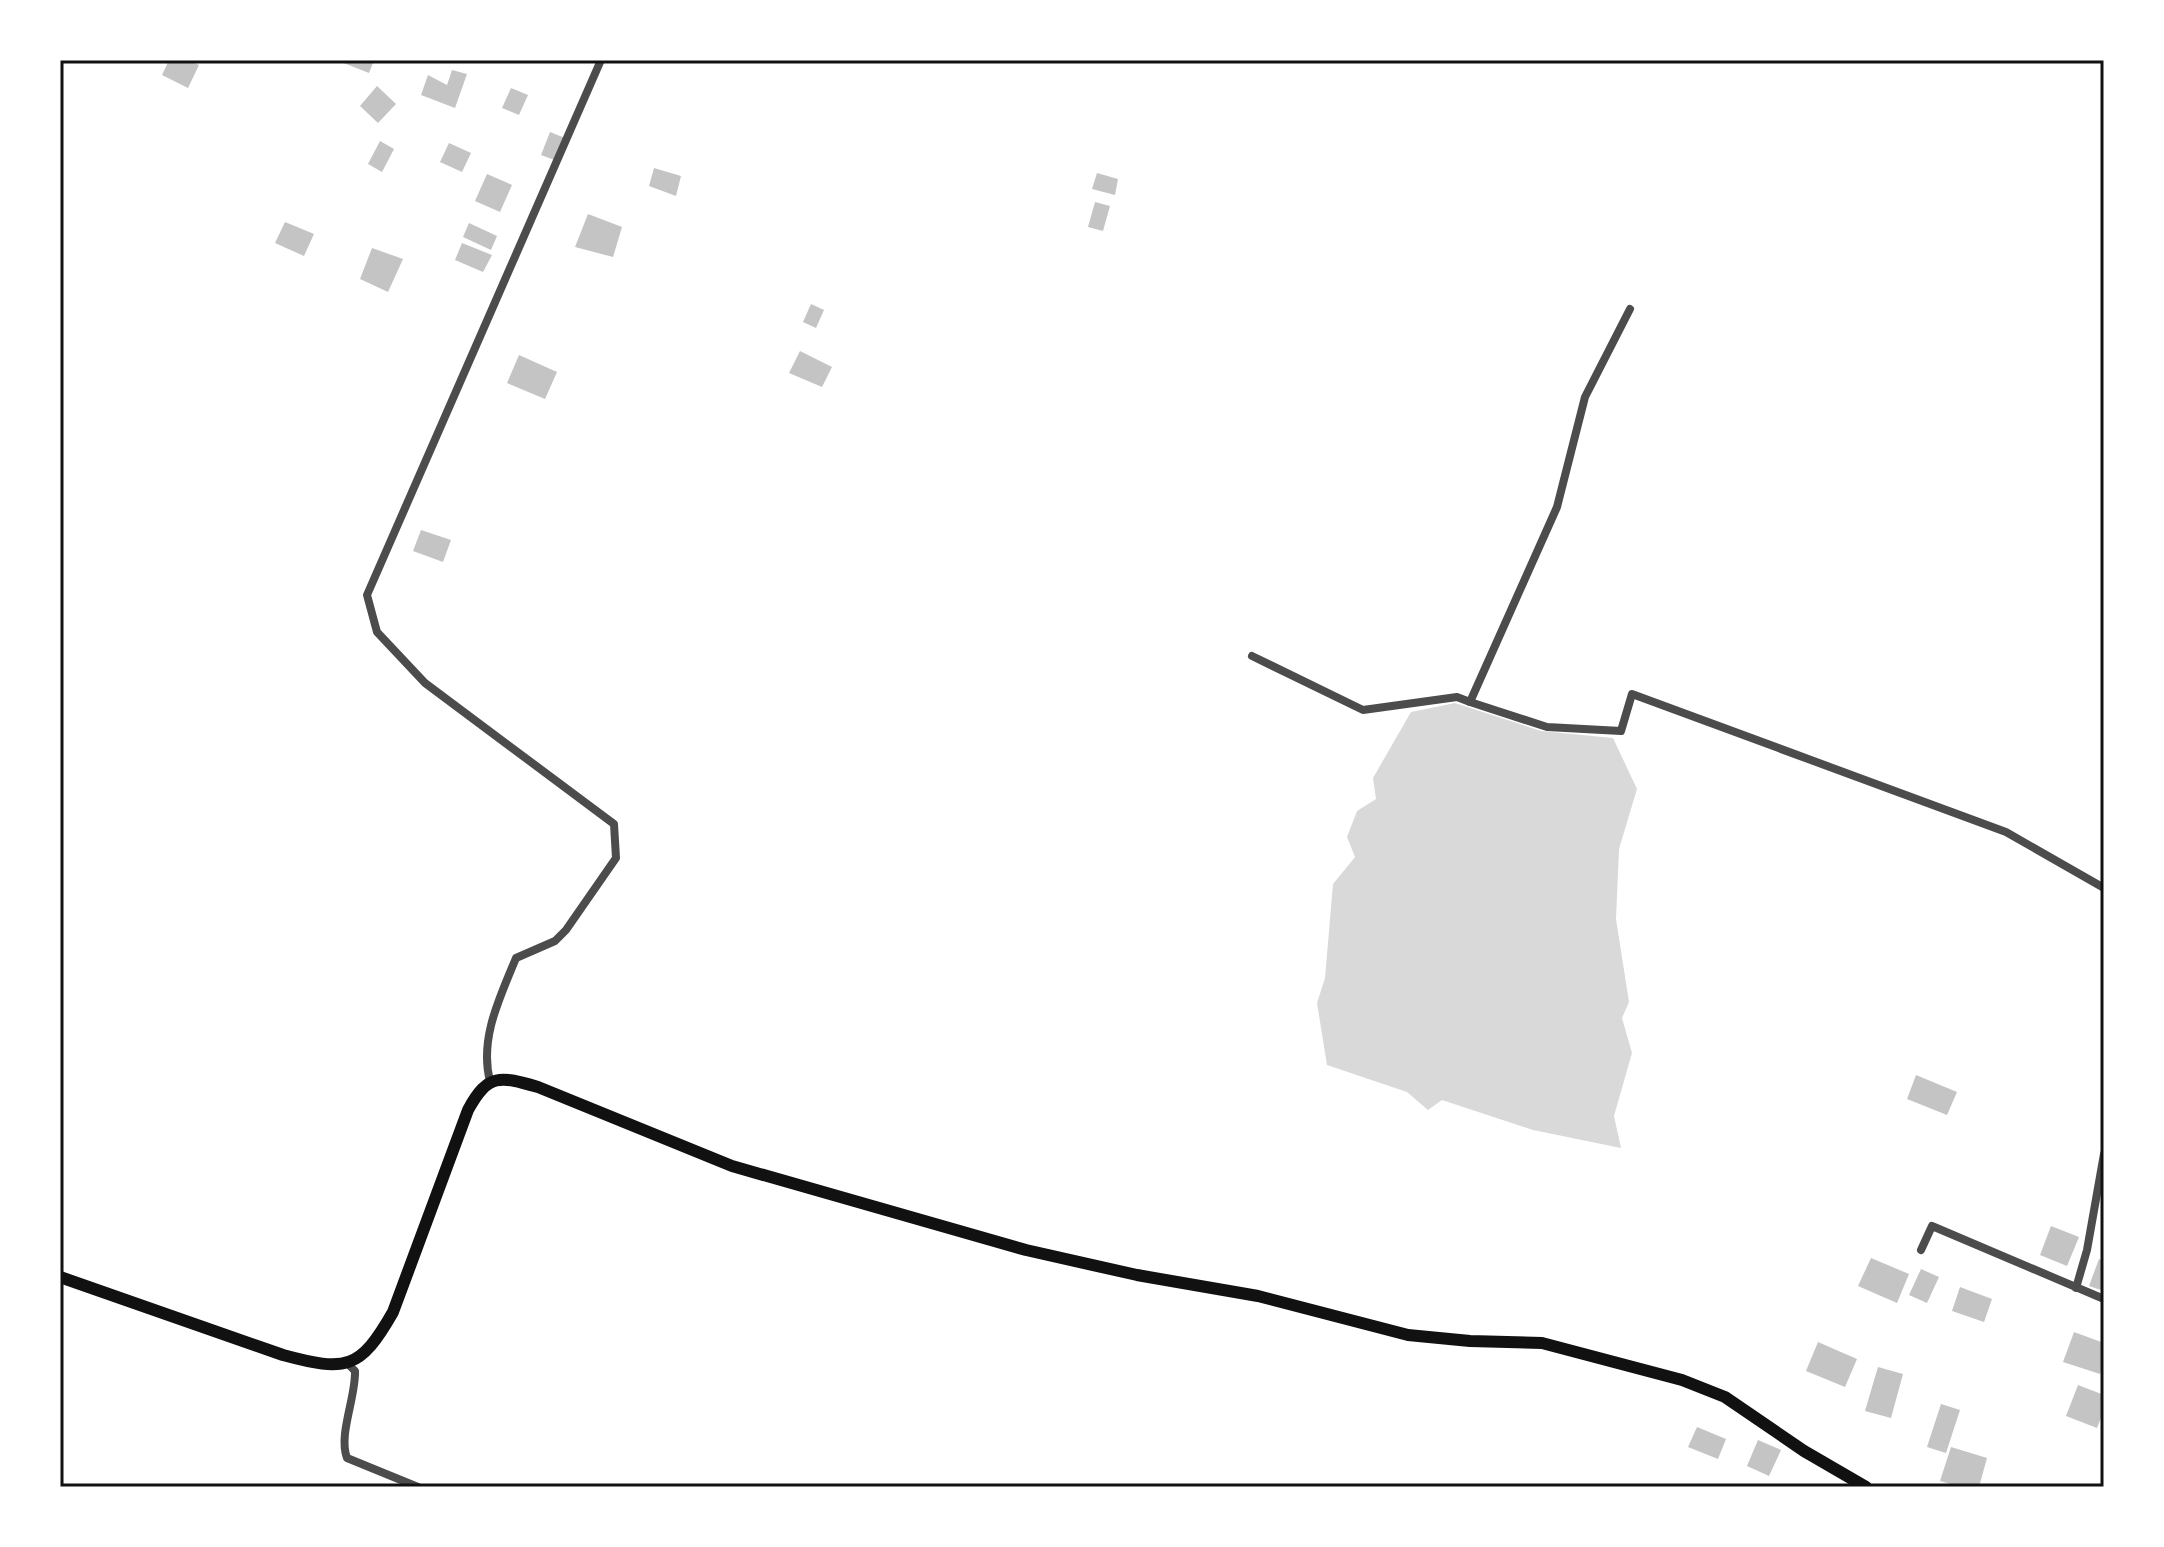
<svg xmlns="http://www.w3.org/2000/svg" width="2164" height="1547" viewBox="0 0 2164 1547" font-family="Poppins,sans-serif">
<style>
.water{fill:#d9d9d9}
.building{fill:#c4c4c4}
.lines{fill:none;stroke-linecap:round;stroke-linejoin:round}
.minor{stroke:#4c4c4c;stroke-width:8}
.secondary{stroke:#111;stroke-width:12}
.neatline{fill:none;stroke:#111;stroke-width:3}
</style>
<rect width="100%" height="100%" fill="#fff"/>
<polygon class="water" points="1455,703 1541,731 1613,738 1637,789 1619,849 1616,919 1629,1002 1622,1018 1632,1053 1614,1116 1621,1148 1533,1130 1442,1100 1428,1110 1407,1092 1327,1065 1317,1003 1325,978 1333,884 1355,857 1347,837 1357,811 1376,799 1373,778 1411,712"/>
<g class="building">
<polygon points="169,60 188,60 199,65 188,88 162,75"/>
<polygon points="336,60 374,60 369,73"/>
<polygon points="452,70 467,74 455,108 421,95 428,75 447,85"/>
<polygon points="377,86 396,104 378,123 360,106"/>
<polygon points="511,88 528,95 519,115 502,108"/>
<polygon points="550,132 565,138 557,161 541,155"/>
<polygon points="380,141 394,149 382,172 368,164"/>
<polygon points="449,143 471,153 462,172 440,162"/>
<polygon points="654,168 681,176 676,196 649,186"/>
<polygon points="1097,173 1118,179 1115,195 1092,189"/>
<polygon points="487,174 512,185 500,212 475,201"/>
<polygon points="1095,202 1110,206 1103,231 1088,227"/>
<polygon points="588,214 622,227 613,257 575,247"/>
<polygon points="285,222 314,234 304,256 275,243"/>
<polygon points="469,223 497,236 491,250 463,237"/>
<polygon points="462,243 492,255 483,272 455,260"/>
<polygon points="372,248 403,259 388,292 360,279"/>
<polygon points="811,304 824,310 816,328 803,322"/>
<polygon points="800,351 832,367 822,387 789,373"/>
<polygon points="519,355 557,372 545,399 507,383"/>
<polygon points="421,530 451,540 443,562 413,551"/>
<polygon points="1916,1075 1957,1092 1947,1115 1907,1099"/>
<polygon points="2051,1226 2079,1237 2067,1266 2040,1255"/>
<polygon points="1871,1258 1909,1274 1897,1303 1858,1286"/>
<polygon points="2099,1259 2104,1261 2104,1291 2089,1286"/>
<polygon points="1921,1269 1939,1277 1927,1303 1909,1295"/>
<polygon points="1960,1287 1992,1299 1984,1322 1952,1311"/>
<polygon points="2074,1332 2104,1343 2104,1363 2100,1374 2063,1362"/>
<polygon points="1818,1342 1857,1359 1845,1387 1806,1371"/>
<polygon points="1878,1367 1903,1374 1891,1418 1865,1411"/>
<polygon points="2078,1385 2104,1395 2104,1410 2097,1428 2066,1416"/>
<polygon points="1941,1404 1960,1410 1946,1453 1927,1447"/>
<polygon points="1697,1427 1726,1439 1718,1459 1688,1447"/>
<polygon points="1758,1440 1781,1450 1769,1476 1747,1466"/>
<polygon points="1951,1447 1987,1458 1979,1487 1961,1487 1940,1481"/>
</g>
<g class="lines">
<g class="minor">
<polyline points="1252,656 1363,710 1457,697 1470,702 1557,507 1585,397 1630,309"/>
<polyline points="1470,702 1547,727 1621,731 1632,694 2006,832 2104,888"/>
<path d="M 490,1081 C 479,1039 500,997 516,958 L 555,941 L 566,930 L 616,858 L 614,824 L 425,683 L 377,632 L 367,595 L 601,60"/>
<polyline points="1921,1250 1932,1226 2104,1299"/>
<polyline points="2076,1288 2087,1250 2104,1154"/>
<path d="M 348,1364 L 355,1371 C 356,1397 338,1435 347,1458 L 418,1487"/>
</g>
<path class="secondary" d="M 60,1277 L 283,1355 C 346,1372 360,1370 393,1312 L 468,1110 C 488,1073 500,1076 538,1087 L 732,1166 L 1026,1250 L 1137,1275 L 1258,1296 L 1408,1335 L 1470,1341 L 1542,1343 L 1682,1380 L 1725,1397 L 1804,1451 L 1866,1487"/>
</g>
<rect width="2164" height="1547" fill="none" stroke="#ffffff" stroke-width="124"/>
<rect x="62" y="62" width="2040" height="1423" class="neatline"/>
</svg>
